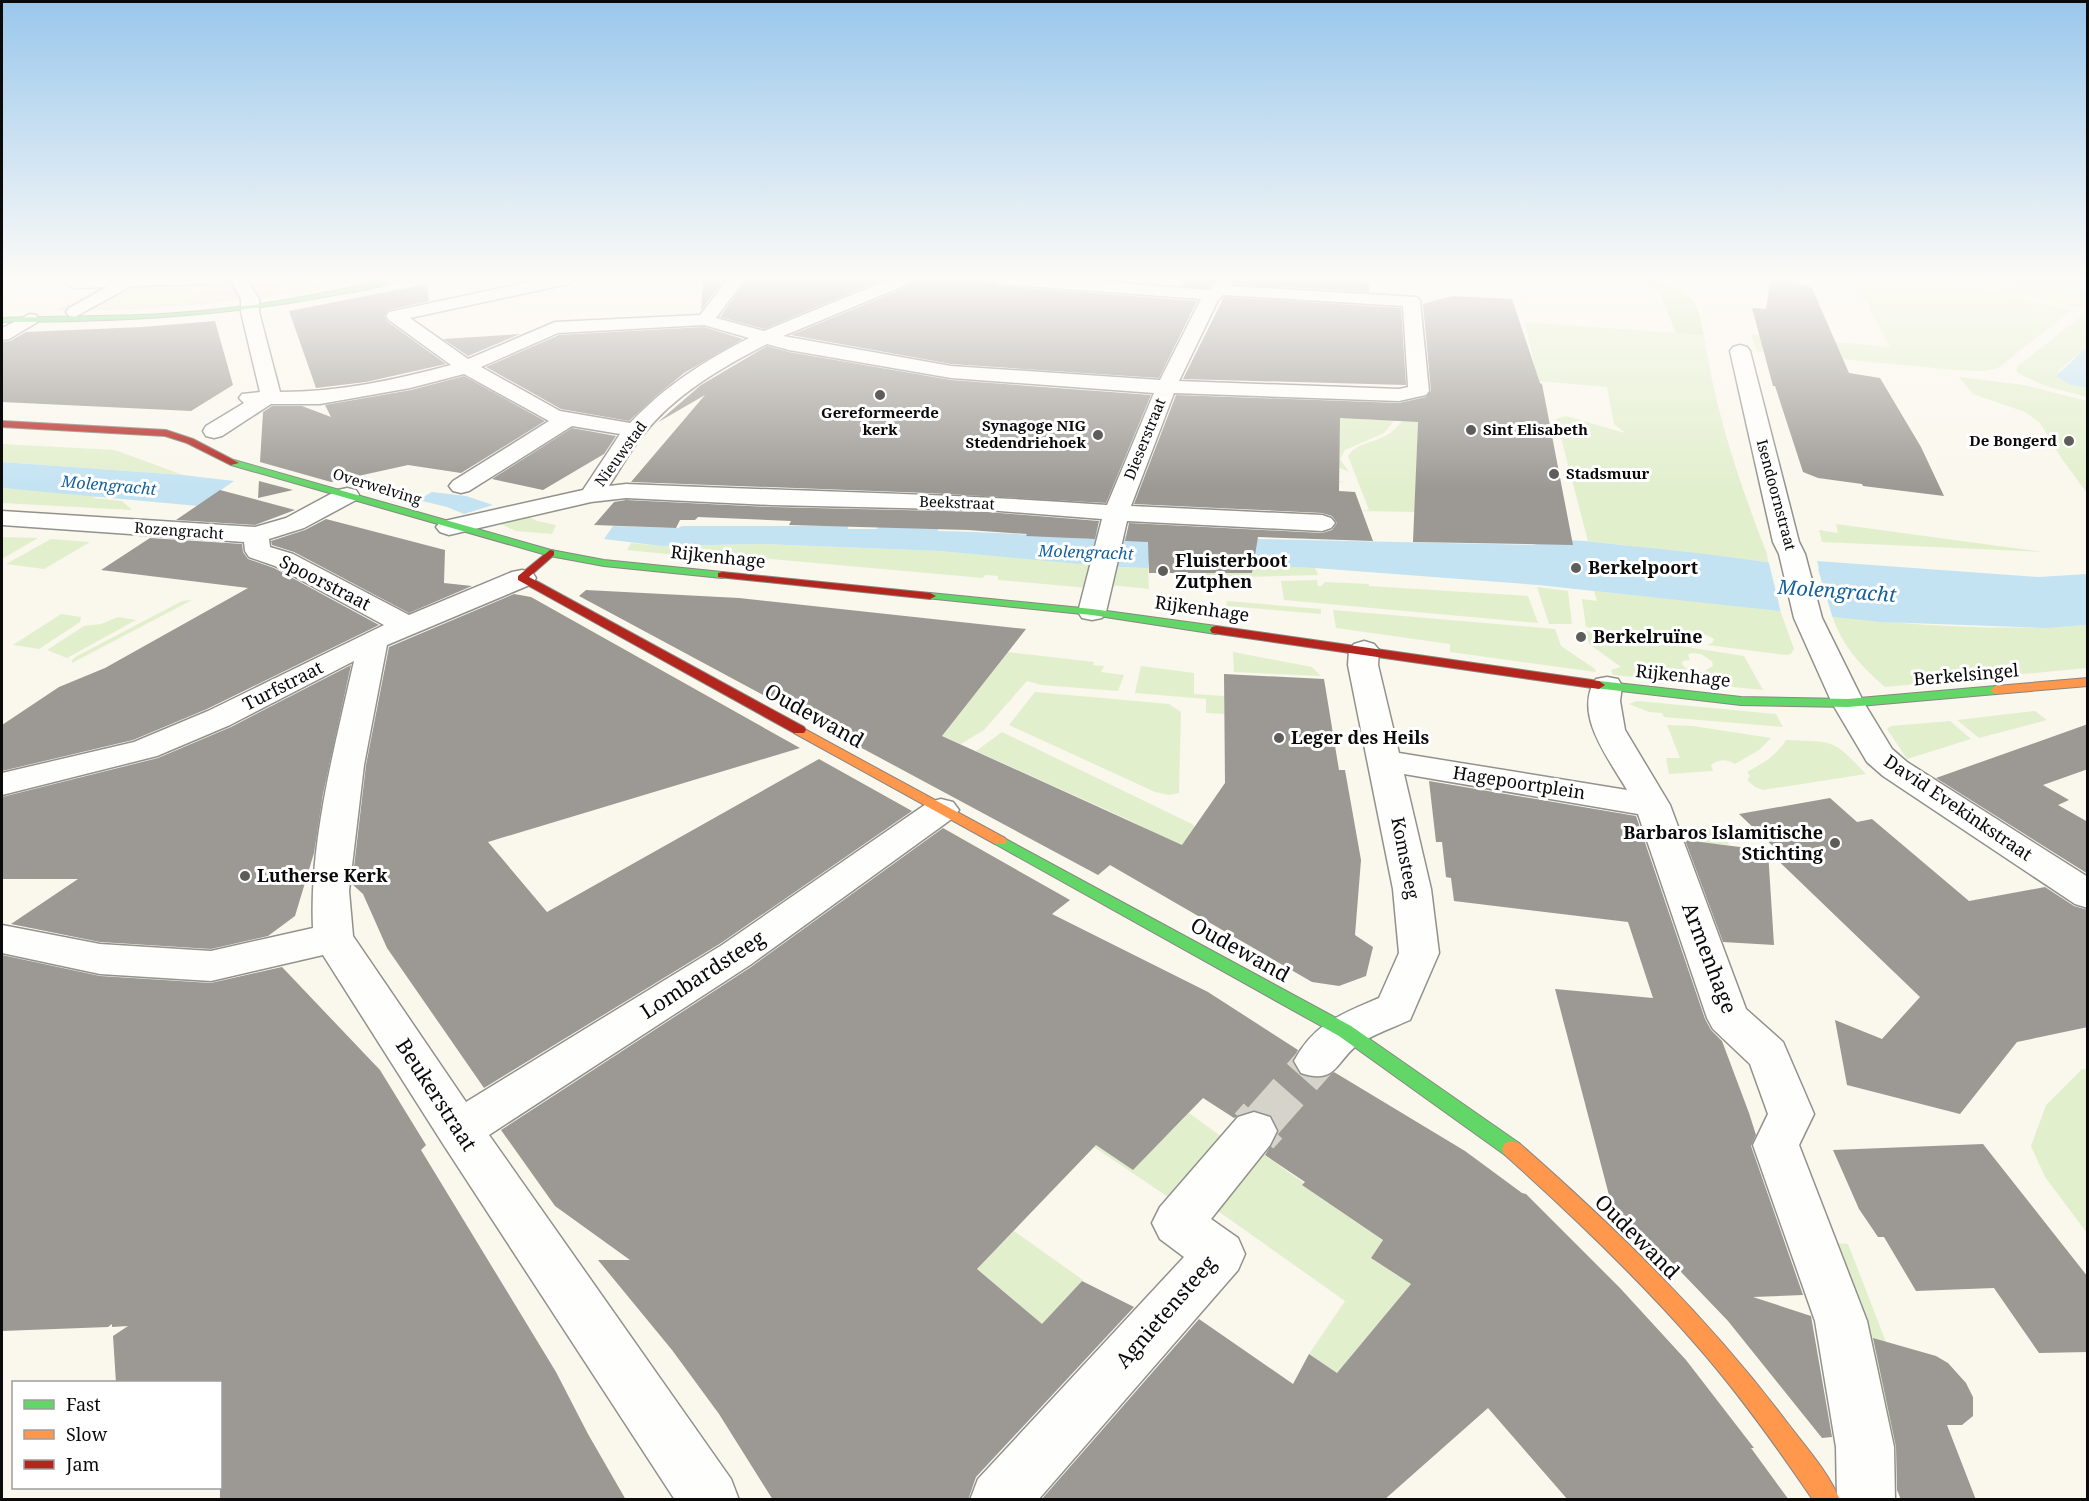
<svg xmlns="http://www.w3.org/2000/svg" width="2089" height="1501" viewBox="0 0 2089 1501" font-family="'Noto Serif',serif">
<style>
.green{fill:#e2efcd;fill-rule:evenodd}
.forest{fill:#d2e6ba}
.plaza{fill:#eae5d9;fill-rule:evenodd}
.water{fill:#c3e3f3}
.pier{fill:#faf7ed}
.building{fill:#9c9994}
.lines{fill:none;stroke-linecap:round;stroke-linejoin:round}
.street-tunnel-far1{stroke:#d6d3cb;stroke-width:40;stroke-dasharray:40 20;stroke-linecap:butt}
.street-tunnel{stroke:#d6d3cb;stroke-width:52;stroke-dasharray:52 26;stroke-linecap:butt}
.street-casing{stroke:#92918c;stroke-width:3}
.fast-casing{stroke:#898783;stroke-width:2}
.slow-casing{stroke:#898783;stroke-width:2}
.jam-casing{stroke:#898783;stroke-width:2}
.street{fill:#fefefc;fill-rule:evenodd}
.fast{fill:#63d668;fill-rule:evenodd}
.slow{fill:#ff974d;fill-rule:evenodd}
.jam{fill:#b3261e;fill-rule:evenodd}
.poi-dot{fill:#5e5d59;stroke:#fff;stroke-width:2}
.labels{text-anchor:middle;stroke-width:6;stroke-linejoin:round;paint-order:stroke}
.far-poi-label{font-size:15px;font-weight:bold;fill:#0a0a0a;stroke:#fff;text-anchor:end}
.far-street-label{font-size:15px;fill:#0a0a0a;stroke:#fff}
.far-water-label{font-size:16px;font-style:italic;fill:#14619c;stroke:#fff}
.street-label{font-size:18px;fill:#0a0a0a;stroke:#fff}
.poi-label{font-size:18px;font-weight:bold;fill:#0a0a0a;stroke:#fff;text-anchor:start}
.water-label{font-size:20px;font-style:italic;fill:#14619c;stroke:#fff}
.near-street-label{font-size:21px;fill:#0a0a0a;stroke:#fff}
</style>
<rect width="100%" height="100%" fill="#faf7ed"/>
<g class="green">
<polygon points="278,279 352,279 285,291"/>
<polygon points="1830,279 1934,279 2072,310 1998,368 1984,371 1957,370 1757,351 1751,334 1890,347 1864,298 1851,287"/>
<polygon points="1951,279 1988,279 2082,296 2087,297 2087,309"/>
<polygon points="202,283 188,303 99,307 136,286"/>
<polygon points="2087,312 2087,347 2058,371 2071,385 2087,388 2087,397 2043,385 2018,373 2016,370 2019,365"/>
<path d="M 1525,322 L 1704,335 C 1715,411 1739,482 1767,554 L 1768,562 L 1588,541 L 1556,419 L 1566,416 L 1625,433 L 1614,424 L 1607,387 L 1538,381 Z"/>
<polygon points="1959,377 2024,385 2087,401 2087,493 2062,459 2040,423 2025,412 1973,394"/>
<polygon points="1305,412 1364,415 1367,420 1378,420 1398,416 1384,433 1345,450 1340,459 1349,472 1336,466 1336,482 1346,481 1330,485"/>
<path d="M 1405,416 L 1418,416 L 1415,508 L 1418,512 L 1360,511 L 1369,510 L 1348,456 C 1360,437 1388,447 1405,416 Z"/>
<polygon points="2,444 115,450 183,475 2,462"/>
<polygon points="2,488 100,495 93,498 122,501 132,510 2,503"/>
<polygon points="526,515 537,521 556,525 552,534 516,531 498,523"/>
<polygon points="1836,524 2043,552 1822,542 1819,530 1838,533"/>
<polygon points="2,537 38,538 2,559"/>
<polygon points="51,539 90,542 44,569 6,564"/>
<polygon points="631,543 661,546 761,544 940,551 1095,564 1088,588 998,580 998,576 985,575 983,578 738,556 726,560 627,550"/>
<polygon points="1209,563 1315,568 1318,575 1204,578"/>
<polygon points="1112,567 1148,568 1149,589 1109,585"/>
<polygon points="1317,580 1318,586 1321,586 1325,582 1369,584 1369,586 1528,596 1538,623 1284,600 1281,581"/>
<polygon points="1537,587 1568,591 1572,624 1549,624"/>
<path d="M 1594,591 L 1780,610 L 1794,649 L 1791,654 L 1786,655 L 1707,645 L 1712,643 L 1714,639 C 1703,631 1686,630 1674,635 L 1678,641 L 1586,627 L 1582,599 L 1597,601 Z"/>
<polygon points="192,600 72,663 72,660 77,656 182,601"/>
<polygon points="1227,601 1321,609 1321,614 1226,606"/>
<polygon points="1333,610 1555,629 1561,646 1595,669 1596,672 1450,652 1450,644 1336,628"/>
<polygon points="61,614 81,617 80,622 39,649 13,645"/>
<path d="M 1832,616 C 1916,626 2003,631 2087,625 L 2087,668 L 1885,687 C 1861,666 1843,647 1832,616 Z"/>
<polygon points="118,617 136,620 67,658 47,650 84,626 101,624"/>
<path d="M 1586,631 L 1744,656 L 1763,690 L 1613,675 L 1611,670 L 1621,667 L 1589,644 ZM 1691,653 L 1701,654 L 1712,661 L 1713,666 L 1703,672 L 1688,671 L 1682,664 L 1683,661 L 1690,660 L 1688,655 Z"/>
<polygon points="1007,652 1094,662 1093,665 1104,666 1101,672 1124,675 1118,691 1041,685 1027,681 984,730 961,744 942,736"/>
<polygon points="1233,652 1312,667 1321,676 1234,672"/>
<polygon points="1141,666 1194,673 1194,694 1224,696 1224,714 1206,713 1206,699 1135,693"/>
<polygon points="1035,692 1169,704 1181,712 1179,793 1169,795 1155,792 1009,725"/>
<polygon points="1637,701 1776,714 1783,727 1664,717 1662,713 1649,712 1629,704"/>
<polygon points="2035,711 2047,720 1979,738 1957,720"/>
<polygon points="1950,721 1971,739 1907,759 1887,729 1891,726"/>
<path d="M 1667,725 L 1693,726 L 1771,738 L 1759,750 L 1735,764 C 1726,759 1719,759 1711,765 L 1713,771 L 1669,774 L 1666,758 L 1680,758 Z"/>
<polygon points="1002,732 1192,824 1257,887 1129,820 976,751"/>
<path d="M 1786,740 C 1834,742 1832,738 1866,774 L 1763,790 L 1755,787 L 1747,780 L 1750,776 L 1747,772 C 1763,763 1776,756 1786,740 Z"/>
<polygon points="1691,826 1723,829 1729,845 1717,844 1715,888"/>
<polygon points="2082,1069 2088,1070 2087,1233 2045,1177 2031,1146 2046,1105"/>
<polygon points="1189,1113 1222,1137 1171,1199 1094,1147 1119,1123 1154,1148"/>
<polygon points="1262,1153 1383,1240 1371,1258 1411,1284 1351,1356 1406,1406 1401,1416 1309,1354 1345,1301 1215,1209"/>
<polygon points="1014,1231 1083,1280 1068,1296 998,1402 1024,1309 977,1269"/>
<polygon points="1823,1242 1848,1244 1886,1342 1956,1459 1882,1446"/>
</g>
<path class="forest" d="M 1637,279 C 1656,279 1682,286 1694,302 C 1700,311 1701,325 1704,335 L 1676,333 L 1660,293 Z"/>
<path class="plaza" d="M 117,279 L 278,279 L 285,291 L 352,279 L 366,279 L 273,296 L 219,303 L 138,309 L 55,311 ZM 202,283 L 187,303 L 101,307 L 136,286 Z"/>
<g class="water">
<polygon points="1988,279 2087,279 2087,297 2082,296"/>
<polygon points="2087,347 2087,388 2071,385 2056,376"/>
<polygon points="2,462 183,475 234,481 198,506 2,488"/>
<polygon points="432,492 466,496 493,505 464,514 447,507 418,500"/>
<path d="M 613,526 L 678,528 L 682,526 L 848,526 L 848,529 L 877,529 L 878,527 L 938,528 L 938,531 C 991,532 1038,535 1090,539 L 1092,532 L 1126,536 L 1534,545 C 1556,536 1596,542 1621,545 C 1687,551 1753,560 1819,569 L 1817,561 L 2039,577 L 2087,574 L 2087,625 L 2046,628 L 1881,622 L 1538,585 L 1315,568 L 1149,562 L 1148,568 L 1112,567 L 940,551 L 761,544 L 661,546 L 604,539 Z"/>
</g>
<polygon class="pier" points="1768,559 1815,566 1815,559 1833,619 1781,613"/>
<g class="building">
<polygon points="703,279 725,279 701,310"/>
<polygon points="747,279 884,279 764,329 720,317"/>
<polygon points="915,279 960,279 992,282 999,286 1197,301 1159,378 951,364 791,335 912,285"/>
<polygon points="1184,279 1215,279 1208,288 1181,286"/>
<polygon points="1237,279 1361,279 1361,282 1369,282 1369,292 1235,284"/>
<polygon points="1771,279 1781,279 1812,288 1849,373 1880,378 1921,447 1944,496 1863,486 1862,484 1818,478 1803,472 1775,386 1773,386 1752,308 1766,309"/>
<polygon points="427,284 429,301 389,310 384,316 388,322 446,364 366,382 316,388 289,311"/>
<polygon points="1452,296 1512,299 1540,383 1542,384 1573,545 1413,542 1418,422 1340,418 1339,491 1355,492 1373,541 1258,537 1252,573 1149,573 1148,542 1125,541 1129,523 1322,533 1332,530 1337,523 1332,516 1322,513 1134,504 1176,395 1399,403 1426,397 1431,391 1423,304"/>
<polygon points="1224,297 1401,308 1406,385 1183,379"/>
<polygon points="215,321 233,385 191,411 2,402 2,342 10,341 26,332 142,327"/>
<polygon points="704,327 743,339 684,373 656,396 629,421 561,409 486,367 559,335"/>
<polygon points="520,334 468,356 443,339"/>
<polygon points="767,346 789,352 951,380 1151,395 1106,503 927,493 631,482 705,395 655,424 657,423 701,385"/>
<polygon points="464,376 545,421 461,473 408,465 331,482 260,462 263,412 272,406 302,406 331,417 325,405 411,390"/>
<polygon points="572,428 616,436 604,454 543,490 492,479"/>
<polygon points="259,481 293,490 258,498"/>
<polygon points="220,490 295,510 255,525 176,520"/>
<polygon points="626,500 771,507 987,512 1099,521 1095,539 1026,536 1027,534 968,530 789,525 791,521 698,517 695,520 680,520 676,528 594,525 614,502"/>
<polygon points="326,519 445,550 444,583 472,586 409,613 294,552 272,545 271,541 305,530"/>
<polygon points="150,538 242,544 243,552 248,559 274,568 379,625 207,709 133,740 2,771 2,725 59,687 105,668 248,588 101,570"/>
<polygon points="586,590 739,598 1026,629 942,736 1182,845 1225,783 1224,674 1324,679 1339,770 1345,770 1361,860 1355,935 1373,947 1366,976 1339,986 1312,982 1110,865 1098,875 579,596"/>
<polygon points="514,594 531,597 800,748 488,842 547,912 819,759 912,811 721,943 484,1088 387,948 363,894 352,884 366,765 389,647"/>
<polygon points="351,665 323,794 314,853 295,916 268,936 211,949 100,942 11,924 78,879 2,879 2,797 158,758 231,727"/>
<polygon points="2088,724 2088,769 2043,785 2069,800 2058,805 2088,822 2088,874 1936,778"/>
<polygon points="1429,781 1636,816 1705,1019 1711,1030 1722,1041 1749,1113 1756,1135 1751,1146 1803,1295 1753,1297 1811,1316 1832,1437 1822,1438 1728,1321 1660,1250 1605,1199 1610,1199 1555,989 1653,998 1628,922 1454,901 1451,878 1446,877 1442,842 1436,842"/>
<polygon points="1830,798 1857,822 1872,819 1969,901 2045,887 2074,906 2088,910 2088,1027 2017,1042 1960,1114 1847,1085 1835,1020 1882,1039 1920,997 1768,851 1774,945 1723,942 1685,840 1779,852 1739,814"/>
<polygon points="943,828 1070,900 1052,914 1208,992 1298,1050 1292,1062 1300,1075 1323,1078 1334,1072 1465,1151 1522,1193 1526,1194 1620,1288 1686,1360 1754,1448 1751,1448 1789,1500 1568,1500 1488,1408 1384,1500 1041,1500 1199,1319 1293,1384 1309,1354 1337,1373 1411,1284 1371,1258 1383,1240 1302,1185 1305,1182 1265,1155 1279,1132 1272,1116 1253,1110 1234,1118 1203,1098 1133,1170 1096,1145 977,1269 1042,1324 1082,1281 1134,1307 976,1477 968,1500 773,1500 719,1414 672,1350 598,1260 630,1260 555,1206 501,1130 751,967"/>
<polygon points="2,955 100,976 211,983 282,967 380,1070 426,1145 421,1150 556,1372 588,1434 626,1500 220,1500 220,1383 116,1383 113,1336 128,1326 112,1327 112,1324 108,1327 2,1331"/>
<polygon points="1983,1144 2088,1277 2088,1352 2039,1353 1994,1288 1916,1291 1884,1237 1878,1237 1859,1209 1833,1150"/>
<polygon points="1873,1338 1936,1356 1948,1363 1966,1383 1973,1397 1973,1416 1962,1425 1947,1425 1976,1500 1901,1500 1897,1490 1896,1447"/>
</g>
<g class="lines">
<polyline class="street-tunnel-far1" points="1262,1122 1316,1061"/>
<polyline class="street-tunnel" points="1254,1131 1263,1121"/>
<defs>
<g id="street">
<polygon points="68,279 217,279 209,284 131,286 75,317 69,316 66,312 69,308 107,287 74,288 66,283"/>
<path d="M 230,279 L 246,279 L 259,299 L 259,312 L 280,392 C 338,392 395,380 451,365 L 389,320 L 386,316 L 389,312 L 543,279 L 576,279 L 568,284 L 410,318 L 468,359 L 555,322 L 700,315 L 728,279 L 745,279 L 716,318 L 764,331 L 890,279 L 913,279 L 911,283 L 783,336 L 951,366 L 1160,380 L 1201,299 L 999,284 L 991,279 L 1069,279 L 1209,290 L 1218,279 L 1235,279 L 1231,286 L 1417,297 L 1420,301 L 1429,391 L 1426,395 L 1399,401 L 1174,393 L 1131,506 L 1322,515 L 1331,518 L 1335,523 L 1331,528 L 1322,531 L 1127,521 L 1106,612 L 1102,618 L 1092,620 L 1082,618 L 1078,612 L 1102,519 L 987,510 L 771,505 L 626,498 L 591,502 L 449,535 L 440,532 L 436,527 L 440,522 L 583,490 L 620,434 L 572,426 L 469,491 L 461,493 L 453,491 L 449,486 L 453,481 L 549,421 L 464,374 L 410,388 L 320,404 L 271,404 L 222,436 L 214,438 L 206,436 L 203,431 L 206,426 L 244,403 L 239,398 L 242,394 L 260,392 L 241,312 L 241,299 ZM 1223,295 L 1403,306 L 1408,387 L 1399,389 L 1179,381 L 1218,300 ZM 704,325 L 749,338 C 704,361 665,386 630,423 L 560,411 L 481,367 L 558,333 ZM 767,344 L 789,350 L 951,378 L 1154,393 L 1107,505 C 947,493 786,491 626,484 L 609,486 C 620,469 630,451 642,436 C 675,394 721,368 767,344 Z"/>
<polygon points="30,314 36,315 39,319 36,323 9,339 2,340 2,328"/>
<polygon points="1740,345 1747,347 1750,351 1799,542 1805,554 1822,618 1864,703 1892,749 1907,762 2088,877 2088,908 2075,904 1883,776 1867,762 1832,703 1794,618 1779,554 1773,542 1730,351 1733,347"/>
<path d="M 347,488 L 356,490 L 359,495 L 356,500 L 304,528 L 269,539 L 270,547 L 293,554 L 409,615 L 512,572 L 522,570 L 532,572 L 536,578 L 532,584 L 387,645 L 364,765 L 349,891 L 353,936 L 466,1102 L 722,945 L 929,802 L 941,799 L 953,802 L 959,810 L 953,818 L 750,965 L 489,1135 L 731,1479 L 739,1500 L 675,1500 L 443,1144 L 323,955 L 211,981 L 100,974 L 2,953 L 2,925 L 100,944 L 211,951 L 313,928 C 309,842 335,746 354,661 L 230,725 L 157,756 L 2,795 L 2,773 L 134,742 L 208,711 L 384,625 L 275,566 L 249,557 L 245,551 L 244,542 L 2,525 L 2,511 L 255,527 L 286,518 L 338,490 Z"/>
<path d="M 1364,641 L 1374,644 L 1379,650 L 1378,665 L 1399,753 L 1627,790 C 1610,760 1572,714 1596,679 L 1607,677 L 1618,679 L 1622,686 L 1620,701 L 1625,730 L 1670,805 L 1746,1009 L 1783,1042 L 1814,1114 L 1799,1145 L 1867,1321 L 1894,1447 L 1895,1500 L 1837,1500 L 1836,1447 L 1815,1321 L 1753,1145 L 1768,1114 L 1750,1064 L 1713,1029 L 1707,1018 L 1638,814 L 1404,774 L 1431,889 L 1439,953 L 1410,1020 C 1394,1027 1377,1033 1362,1042 C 1336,1057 1339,1086 1301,1073 L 1294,1061 C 1314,1023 1342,1014 1379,998 L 1399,953 L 1393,889 L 1348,665 L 1349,650 L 1354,644 Z"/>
<polygon points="1254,1112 1270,1117 1277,1131 1270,1145 1211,1219 1238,1238 1245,1254 1238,1270 1038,1500 970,1500 978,1479 1184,1257 1160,1239 1152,1223 1160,1207 1238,1117"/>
</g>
<g id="fast">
<path d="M 387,279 L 400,279 C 381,289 351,292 329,296 C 221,317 112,322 2,322 L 2,318 C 55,316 109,317 162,314 C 238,310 313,297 387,279 Z"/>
<polygon points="234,460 551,550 604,560 722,572 728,575 722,578 604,566 550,556 231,465 231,461"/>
<polygon points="930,593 1092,609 1216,626 1222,630 1216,634 1092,615 926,598 926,594"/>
<polygon points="1599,681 1741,697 1848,699 1996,686 2002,690 1996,694 1848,707 1741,705 1595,688 1593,685"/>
<polygon points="1000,836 1351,1026 1519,1143 1522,1149 1519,1155 1512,1157 1505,1155 1339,1036 995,844 993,841 995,838"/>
</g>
<g id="slow">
<polygon points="2088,678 2088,686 1996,694 1990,690 1996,686"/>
<polygon points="799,726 1005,838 1007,841 1005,844 995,844 794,733 792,730 794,727"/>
<path d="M 1512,1141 L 1519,1143 C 1616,1228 1708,1318 1786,1421 C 1804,1445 1828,1471 1840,1500 L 1813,1500 C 1777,1447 1740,1395 1698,1347 C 1638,1278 1573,1216 1505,1155 L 1502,1149 L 1505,1143 Z"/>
</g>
<g id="jam">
<polygon points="2,421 166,430 193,439 239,463 231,465 187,443 165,436 2,427"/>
<polygon points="550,550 554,551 554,555 529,577 804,727 806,730 804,733 794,733 518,580 518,576"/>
<polygon points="722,572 930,593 936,596 930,599 718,577 718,573"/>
<polygon points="1216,626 1599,681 1605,685 1599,689 1212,633 1210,630 1212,627"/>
</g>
</defs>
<use href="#street" class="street-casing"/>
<use href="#fast" class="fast-casing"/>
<use href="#slow" class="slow-casing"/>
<use href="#jam" class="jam-casing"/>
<use href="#street" class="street"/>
<use href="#fast" class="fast"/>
<use href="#slow" class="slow"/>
<use href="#jam" class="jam"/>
</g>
<linearGradient id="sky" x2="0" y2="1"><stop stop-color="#99c7ec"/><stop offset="0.57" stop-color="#fdfbf7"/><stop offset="1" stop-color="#fdfbf7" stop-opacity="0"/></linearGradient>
<rect width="2089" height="489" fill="url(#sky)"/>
<g class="poi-dot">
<circle cx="880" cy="395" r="6"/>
<circle cx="1471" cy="430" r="6"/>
<circle cx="1098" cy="435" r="6"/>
<circle cx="2069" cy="441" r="6"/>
<circle cx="1554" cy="474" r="6"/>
<circle cx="1576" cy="568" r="6"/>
<circle cx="1163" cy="571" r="6"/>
<circle cx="1581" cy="637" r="6"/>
<circle cx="1279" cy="738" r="6"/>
<circle cx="1835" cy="843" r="6"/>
<circle cx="245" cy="876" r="6"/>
</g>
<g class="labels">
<g class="far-poi-label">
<text x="880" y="418" text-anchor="middle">Gereformeerde<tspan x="880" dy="17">kerk</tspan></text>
<text x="1086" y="431">Synagoge NIG<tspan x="1086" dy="17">Stedendriehoek</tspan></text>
<text x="1483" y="435" text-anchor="start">Sint Elisabeth</text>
<text x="2057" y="446">De Bongerd</text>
<text x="1566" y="479" text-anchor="start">Stadsmuur</text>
</g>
<g class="far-street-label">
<text transform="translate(1145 439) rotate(-68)" y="5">Dieserstraat</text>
<text transform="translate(621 454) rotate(-54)" y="5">Nieuwstad</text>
<text transform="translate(377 487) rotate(17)" y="5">Overwelving</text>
<text transform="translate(1776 495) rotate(75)" y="5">Isendoornstraat</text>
<text transform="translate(957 503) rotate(2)" y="5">Beekstraat</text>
<text transform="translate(179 531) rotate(4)" y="5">Rozengracht</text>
</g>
<g class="far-water-label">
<text transform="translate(109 485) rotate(5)" y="6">Molengracht</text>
<text transform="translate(1086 552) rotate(2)" y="6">Molengracht</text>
</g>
<g class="street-label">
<text transform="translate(718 557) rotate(6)" y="6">Rijkenhage</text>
<text transform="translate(325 583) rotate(27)" y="6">Spoorstraat</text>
<text transform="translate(1202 609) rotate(8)" y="6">Rijkenhage</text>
<text transform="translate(1966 675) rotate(-5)" y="6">Berkelsingel</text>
<text transform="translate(1683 676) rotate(6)" y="6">Rijkenhage</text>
<text transform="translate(283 686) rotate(-27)" y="6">Turfstraat</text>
<text transform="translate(1519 783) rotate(9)" y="6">Hagepoortplein</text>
<text transform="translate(1958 808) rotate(34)" y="6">David Evekinkstraat</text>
<text transform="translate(1405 858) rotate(79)" y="6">Komsteeg</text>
</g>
<g class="poi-label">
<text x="1175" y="567">Fluisterboot<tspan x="1175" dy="21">Zutphen</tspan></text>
<text x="1588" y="574">Berkelpoort</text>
<text x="1593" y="643">Berkelruïne</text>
<text x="1291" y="744">Leger des Heils</text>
<text x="1823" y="839" text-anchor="end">Barbaros Islamitische<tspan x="1823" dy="21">Stichting</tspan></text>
<text x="257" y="882">Lutherse Kerk</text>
</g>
<g class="water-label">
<text transform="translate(1837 591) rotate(4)" y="7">Molengracht</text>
</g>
<g class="near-street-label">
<text transform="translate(814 716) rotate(29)" y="7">Oudewand</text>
<text transform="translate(1240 950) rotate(29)" y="7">Oudewand</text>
<text transform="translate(1709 958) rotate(69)" y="7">Armenhage</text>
<text transform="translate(703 975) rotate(-33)" y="7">Lombardsteeg</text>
<text transform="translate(436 1095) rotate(57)" y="7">Beukerstraat</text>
<text transform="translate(1637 1237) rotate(45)" y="7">Oudewand</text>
<text transform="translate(1166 1312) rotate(-49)" y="7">Agnietensteeg</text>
</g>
</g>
<rect width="2089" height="1501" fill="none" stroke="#0a0a0a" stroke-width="6"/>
<rect x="12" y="1381" width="210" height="108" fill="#ffffff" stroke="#9d9d9d" stroke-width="1.5"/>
<rect x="24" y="1400" width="30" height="9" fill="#63d668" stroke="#9d9d9d" stroke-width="1.5"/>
<text x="66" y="1411" font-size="18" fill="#0a0a0a">Fast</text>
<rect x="24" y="1430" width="30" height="9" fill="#ff974d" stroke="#9d9d9d" stroke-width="1.5"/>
<text x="66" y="1441" font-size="18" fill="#0a0a0a">Slow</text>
<rect x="24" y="1460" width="30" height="9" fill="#b3261e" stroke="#9d9d9d" stroke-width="1.5"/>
<text x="66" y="1471" font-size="18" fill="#0a0a0a">Jam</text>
</svg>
